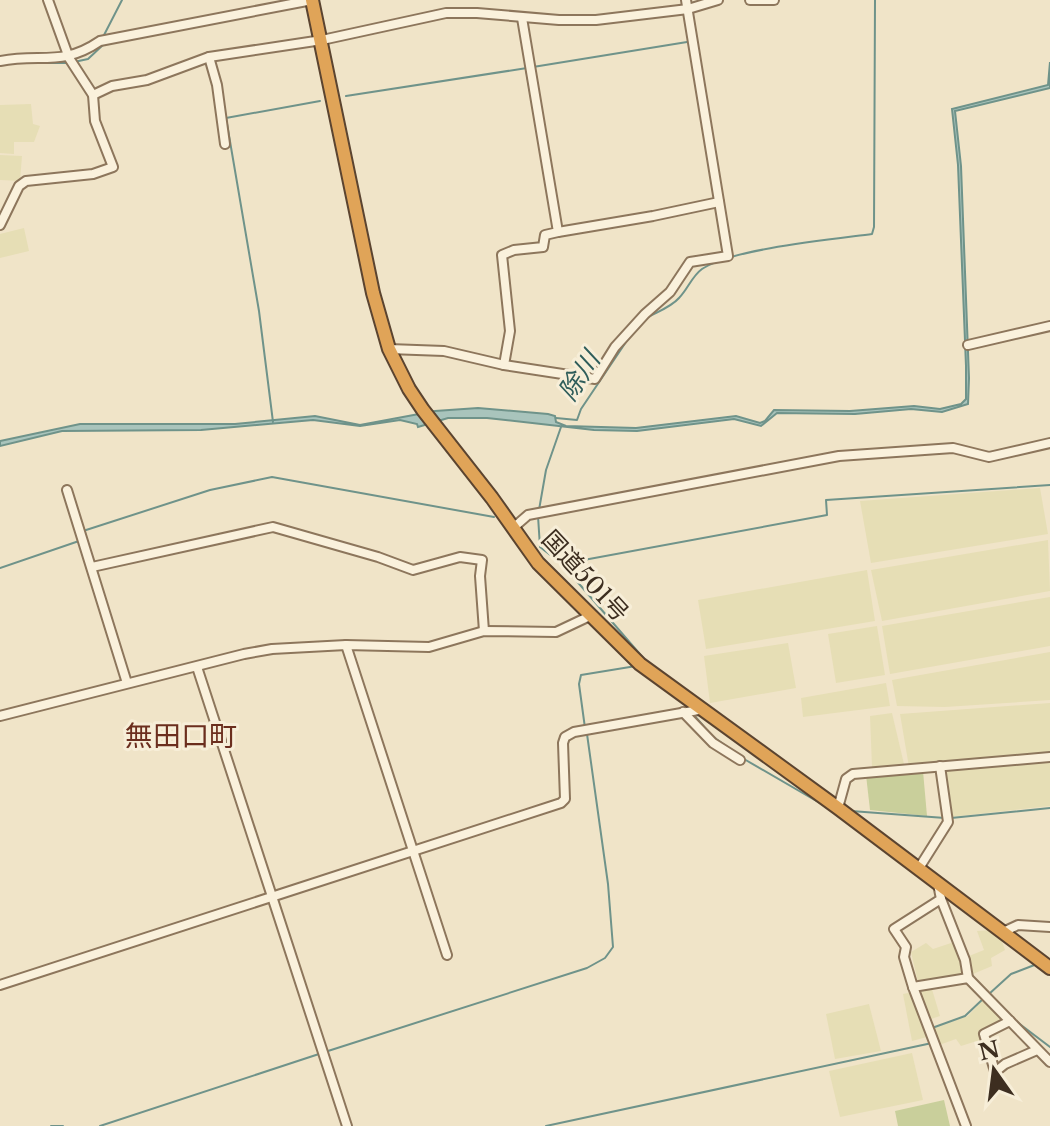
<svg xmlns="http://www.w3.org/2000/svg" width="1050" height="1126" viewBox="0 0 1050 1126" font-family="'Libre Baskerville','Noto Sans JP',serif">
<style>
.farmland{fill:#e6deb5}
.green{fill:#c9cf9b}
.water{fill:#a9c4bc;stroke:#6f938a;stroke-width:2}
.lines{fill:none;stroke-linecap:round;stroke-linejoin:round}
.stream{stroke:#6f938a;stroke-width:2}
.minor-casing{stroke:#8d765c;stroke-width:12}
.highway-casing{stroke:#5b4430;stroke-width:16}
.minor{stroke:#faf1dc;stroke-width:8}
.highway{stroke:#e0a458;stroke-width:12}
.labels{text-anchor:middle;stroke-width:6;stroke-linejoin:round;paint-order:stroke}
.street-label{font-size:24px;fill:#3d2e20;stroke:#f7eed8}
.water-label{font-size:26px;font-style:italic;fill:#2f5d5a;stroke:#f7eed8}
.quarter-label{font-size:28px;fill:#6b2e1e;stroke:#f7eed8}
</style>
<rect width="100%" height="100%" fill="#f0e4c8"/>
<g class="farmland">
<polygon points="31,104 33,124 40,126 34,142 14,142 14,154 0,153 0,105"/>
<polygon points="0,155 22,156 20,181 0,180"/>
<polygon points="24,228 29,251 0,258 0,234"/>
<polygon points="1040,488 1048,534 871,563 860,501"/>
<polygon points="1048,540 1050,591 882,621 871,570"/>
<polygon points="867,570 875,621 706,649 698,600"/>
<polygon points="1050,597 1050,646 890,674 882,626"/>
<polygon points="877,626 885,675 836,683 828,634"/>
<polygon points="788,643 796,688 710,703 704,656"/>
<polygon points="1050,652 1050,700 945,707 897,706 892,680"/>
<polygon points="886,683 890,706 803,717 801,698"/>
<polygon points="1050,703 1050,755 909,767 900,714"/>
<polygon points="892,713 904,764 872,767 870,716"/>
<polygon points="1050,761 1050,806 951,817 946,769"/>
<polygon points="993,930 999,933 1005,950 991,958 992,966 973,974 969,956 984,950 977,931"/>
<polygon points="954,942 962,958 965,974 918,982 911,952 926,943 933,949"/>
<polygon points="931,986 940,1016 928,1020 920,988"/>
<polygon points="913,992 927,1037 912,1041 903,994"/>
<polygon points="983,1000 1007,1022 983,1039 961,1046 956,1039 939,1045 933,1028 968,1016"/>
<polygon points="869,1004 881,1051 835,1059 826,1014"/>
<polygon points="912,1053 923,1100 840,1117 829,1071"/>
</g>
<g class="green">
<polygon points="923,771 927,816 870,810 866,775"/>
<polygon points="944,1100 950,1126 898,1126 895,1111"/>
</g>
<polygon class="water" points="1050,62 1050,88 955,111 961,166 969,378 968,404 942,412 911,409 855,414 777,413 761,426 734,419 637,431 594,430 487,418 448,418 418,427 417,424 400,420 360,426 313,420 201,430 62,431 0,446 0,441 80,424 235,424 315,416 360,425 435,411 478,408 548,414 555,416 556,422 566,426 636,428 736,416 760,423 765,421 774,410 850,411 914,406 940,409 961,404 966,399 966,366 958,165 952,109 1048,85"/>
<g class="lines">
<g class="stream">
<polyline points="103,37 122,0"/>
<polyline points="74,62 88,59 104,44"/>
<polyline points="18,63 67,63"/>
<polyline points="533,67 687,42"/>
<polyline points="526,69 541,154"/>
<polyline points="346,96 527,68"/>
<path d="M 648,317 C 659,311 671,307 679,298 C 688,289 692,276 702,269 C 731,249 834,239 872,234 L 874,227 L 875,0"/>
<polyline points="556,418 577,420 581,409 630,336"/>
<polyline points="273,422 259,311 226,118 320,101"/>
<polyline points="539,510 546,470 561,427"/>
<polyline points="538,516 540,547 562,564 645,660"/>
<polyline points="83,531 210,490 272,477 494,517"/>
<polyline points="562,564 827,515 826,500 1050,485"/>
<polyline points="0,568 79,541"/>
<polyline points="693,714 712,736 736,753"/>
<polyline points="585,728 579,684 581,675 636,666"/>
<polyline points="744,759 825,806"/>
<polyline points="851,811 945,818"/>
<polyline points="951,818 1050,808"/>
<polyline points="989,994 1011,974 1037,964"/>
<polyline points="1013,1019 1050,1047"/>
<polyline points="932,1028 965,1016 984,998"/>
<polyline points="328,1051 587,968 605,958 613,947 608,884 587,734"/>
<polyline points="51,1126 63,1126"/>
<polyline points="100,1126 322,1053"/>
<polyline points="546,1126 932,1043"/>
</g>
<defs>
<g id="minor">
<polyline points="750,0 774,0"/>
<polyline points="209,57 217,85 225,144"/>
<path d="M 0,61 C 41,53 62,67 100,41 L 312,0"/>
<polyline points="93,95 112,86 147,80 209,57 322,40 446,13 477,13 559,20 596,20 688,9 718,0"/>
<polyline points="0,225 19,186 26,181 93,174 113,167 95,121 93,95 69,58 48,0"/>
<polyline points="558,232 653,216 719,202"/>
<polyline points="968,345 1050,326"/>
<polyline points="389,349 444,351 504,365 595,379 615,347 645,314 670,292 690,262 728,256 686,0"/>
<polyline points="504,365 510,331 502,255 514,250 543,247 545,235 558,232 522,18"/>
<polyline points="67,490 127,683"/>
<polyline points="513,528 528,515 839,456 953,448 989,457 1050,443"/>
<polyline points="92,567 273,527 378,557 413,570 460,557 482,560 480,576 484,631"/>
<polyline points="346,645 447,955"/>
<polyline points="197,667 347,1126"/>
<polyline points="683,712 713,743 740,760"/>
<polyline points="0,716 244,654 272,649 346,645 429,647 484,631 556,632 592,615"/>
<polyline points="838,808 846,779 853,774 1050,757"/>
<polyline points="919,868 948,822 940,766"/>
<polyline points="938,884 941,899 894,929 906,947 904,957 913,987 966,1126"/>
<polyline points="941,899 965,960 968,978"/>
<polyline points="1003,932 1018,925 1050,927"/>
<polyline points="0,985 561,803 565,799 563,743 565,737 574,732 704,709"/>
<polyline points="913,987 968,978 1050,1062"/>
<polyline points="995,1072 1005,1064 1037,1050"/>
<polyline points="996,1075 984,1034 1010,1021"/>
</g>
<polyline id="highway" points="312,0 373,293 389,349 409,389 423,410 492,498 538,563 640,664 838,808 1050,968"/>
</defs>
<use href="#minor" class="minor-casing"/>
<use href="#highway" class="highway-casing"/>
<use href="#minor" class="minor"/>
<use href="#highway" class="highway"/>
</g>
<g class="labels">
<g class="street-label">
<text transform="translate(585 576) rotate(47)" y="8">国道501号</text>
</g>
<g class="water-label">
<text transform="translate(579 376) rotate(-57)" y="9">除川</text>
</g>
<g class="quarter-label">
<text x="181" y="746">無田口町</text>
</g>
</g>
<g transform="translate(994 1070) rotate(346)" stroke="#f7eed8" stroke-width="6" paint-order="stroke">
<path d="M0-6L14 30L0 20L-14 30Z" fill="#3d2e20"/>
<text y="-12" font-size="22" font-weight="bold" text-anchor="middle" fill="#3d2e20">N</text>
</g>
</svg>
